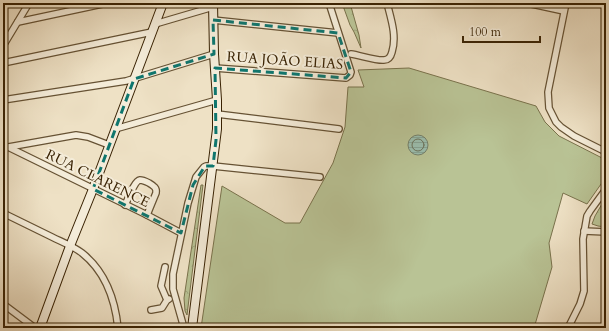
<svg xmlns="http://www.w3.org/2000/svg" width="609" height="331" viewBox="0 0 609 331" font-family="Cardo,serif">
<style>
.park{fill:url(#park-crowns);stroke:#79724c}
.pitch{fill:#b9c395;stroke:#79724c}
.water{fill:url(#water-rules);stroke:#74806a}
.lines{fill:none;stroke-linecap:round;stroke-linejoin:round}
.shore{stroke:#6a7058;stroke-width:1}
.street-casing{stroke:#665234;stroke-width:8}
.secondary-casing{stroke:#392203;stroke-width:10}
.street{stroke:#f4ecd9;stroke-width:5.5}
.secondary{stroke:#f4ecd9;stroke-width:8}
.marked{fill:none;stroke:#0f766e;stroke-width:3;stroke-dasharray:8 5;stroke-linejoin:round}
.labels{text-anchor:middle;stroke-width:4;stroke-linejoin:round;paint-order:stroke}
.street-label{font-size:14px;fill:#392203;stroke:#f4ecd9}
</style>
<defs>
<pattern id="park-crowns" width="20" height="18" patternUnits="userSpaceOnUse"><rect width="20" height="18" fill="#b9c395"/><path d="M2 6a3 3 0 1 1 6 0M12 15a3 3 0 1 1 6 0" fill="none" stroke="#a0a77f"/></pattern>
<pattern id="water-rules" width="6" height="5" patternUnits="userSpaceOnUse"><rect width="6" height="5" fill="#9bbeae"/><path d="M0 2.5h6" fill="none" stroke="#86a394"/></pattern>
</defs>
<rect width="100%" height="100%" fill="#eee1c5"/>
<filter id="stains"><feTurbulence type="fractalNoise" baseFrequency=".005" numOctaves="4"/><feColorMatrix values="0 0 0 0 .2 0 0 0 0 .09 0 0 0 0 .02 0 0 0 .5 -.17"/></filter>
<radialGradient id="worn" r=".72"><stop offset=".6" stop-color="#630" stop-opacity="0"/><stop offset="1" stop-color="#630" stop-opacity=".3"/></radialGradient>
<g class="park">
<polygon points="342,3 350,3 359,35 361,48 354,32 350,25"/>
<polygon points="201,185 203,185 187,315 185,311 184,298"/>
<polygon points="606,197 606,227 598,226 592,224 595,216"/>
</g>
<polygon class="pitch" points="409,68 536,106 545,122 559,136 606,160 606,177 587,204 563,193 549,243 552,267 534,328 201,328 222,186 285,223 300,223 333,163 345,127 348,87 364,87 358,70"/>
<circle class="water" cx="418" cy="145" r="10"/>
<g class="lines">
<circle class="shore" cx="418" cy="145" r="6"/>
<defs>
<g id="street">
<polyline points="527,3 564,11"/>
<polyline points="566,3 548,92 549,108 556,122 561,127 574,136 606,152"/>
<polyline points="213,20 338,33"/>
<polyline points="18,22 107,3"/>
<polyline points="155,24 213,7"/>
<polyline points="3,46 29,3"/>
<path d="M 351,54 C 359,55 377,61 384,60 C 389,60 391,56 392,52 C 397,36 391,19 387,3"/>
<polyline points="3,63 152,32"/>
<polyline points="215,68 346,78 350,75 351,72 329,3"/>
<polyline points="3,100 126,81 214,54"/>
<polyline points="217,114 339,129"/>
<polyline points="115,129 217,100"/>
<polyline points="8,147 147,215 181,233"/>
<polyline points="3,148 76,135 88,137 109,145"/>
<path d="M 125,205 C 128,200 134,181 140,180 C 143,180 147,182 149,183 C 154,186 157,188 156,193 L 147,215"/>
<path d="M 3,213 C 19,221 36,229 52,237 C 62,242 73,246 82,253 C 106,272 115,299 118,328"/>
<polyline points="584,231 606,232"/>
<polyline points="165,267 161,286 167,300"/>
<polyline points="3,304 35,328"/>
<polyline points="151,310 162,308 167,300 169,299"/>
<polyline points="184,328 173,289 173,274 188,203 196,177 204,167 206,166 213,166 320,177"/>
<polyline points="568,328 580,304 584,291 583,239 587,216 590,211 606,189"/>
</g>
<g id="secondary">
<polyline points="40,328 70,246 93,189 163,3"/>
<polyline points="192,328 217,129 217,100 214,54 213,3"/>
</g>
</defs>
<use href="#street" class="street-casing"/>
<use href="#secondary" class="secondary-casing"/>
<use href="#street" class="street"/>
<use href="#secondary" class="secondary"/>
</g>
<path class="marked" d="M 213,20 L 338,33 L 351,72 L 346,78 L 215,68 L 216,140 L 213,166 L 205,166 L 193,185 L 181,233 L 93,189 L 134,79 L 214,54 Z"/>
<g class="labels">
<g class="street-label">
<text transform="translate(285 60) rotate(4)" y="5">RUA JOÃO ELIAS</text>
<text transform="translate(98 178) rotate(26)" y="5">RUA CLARENCE</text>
</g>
</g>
<rect width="609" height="331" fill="none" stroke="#eee1c5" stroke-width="16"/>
<rect x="4" y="4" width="601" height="323" fill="none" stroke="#392203" stroke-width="2"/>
<rect x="8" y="8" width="593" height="315" fill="none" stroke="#392203"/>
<path d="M463 36v6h77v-6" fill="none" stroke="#392203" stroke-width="2"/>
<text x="469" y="36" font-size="12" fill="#392203" stroke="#f4ecd9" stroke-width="3" paint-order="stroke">100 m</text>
<rect width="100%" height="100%" filter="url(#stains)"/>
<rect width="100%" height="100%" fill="url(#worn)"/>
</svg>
